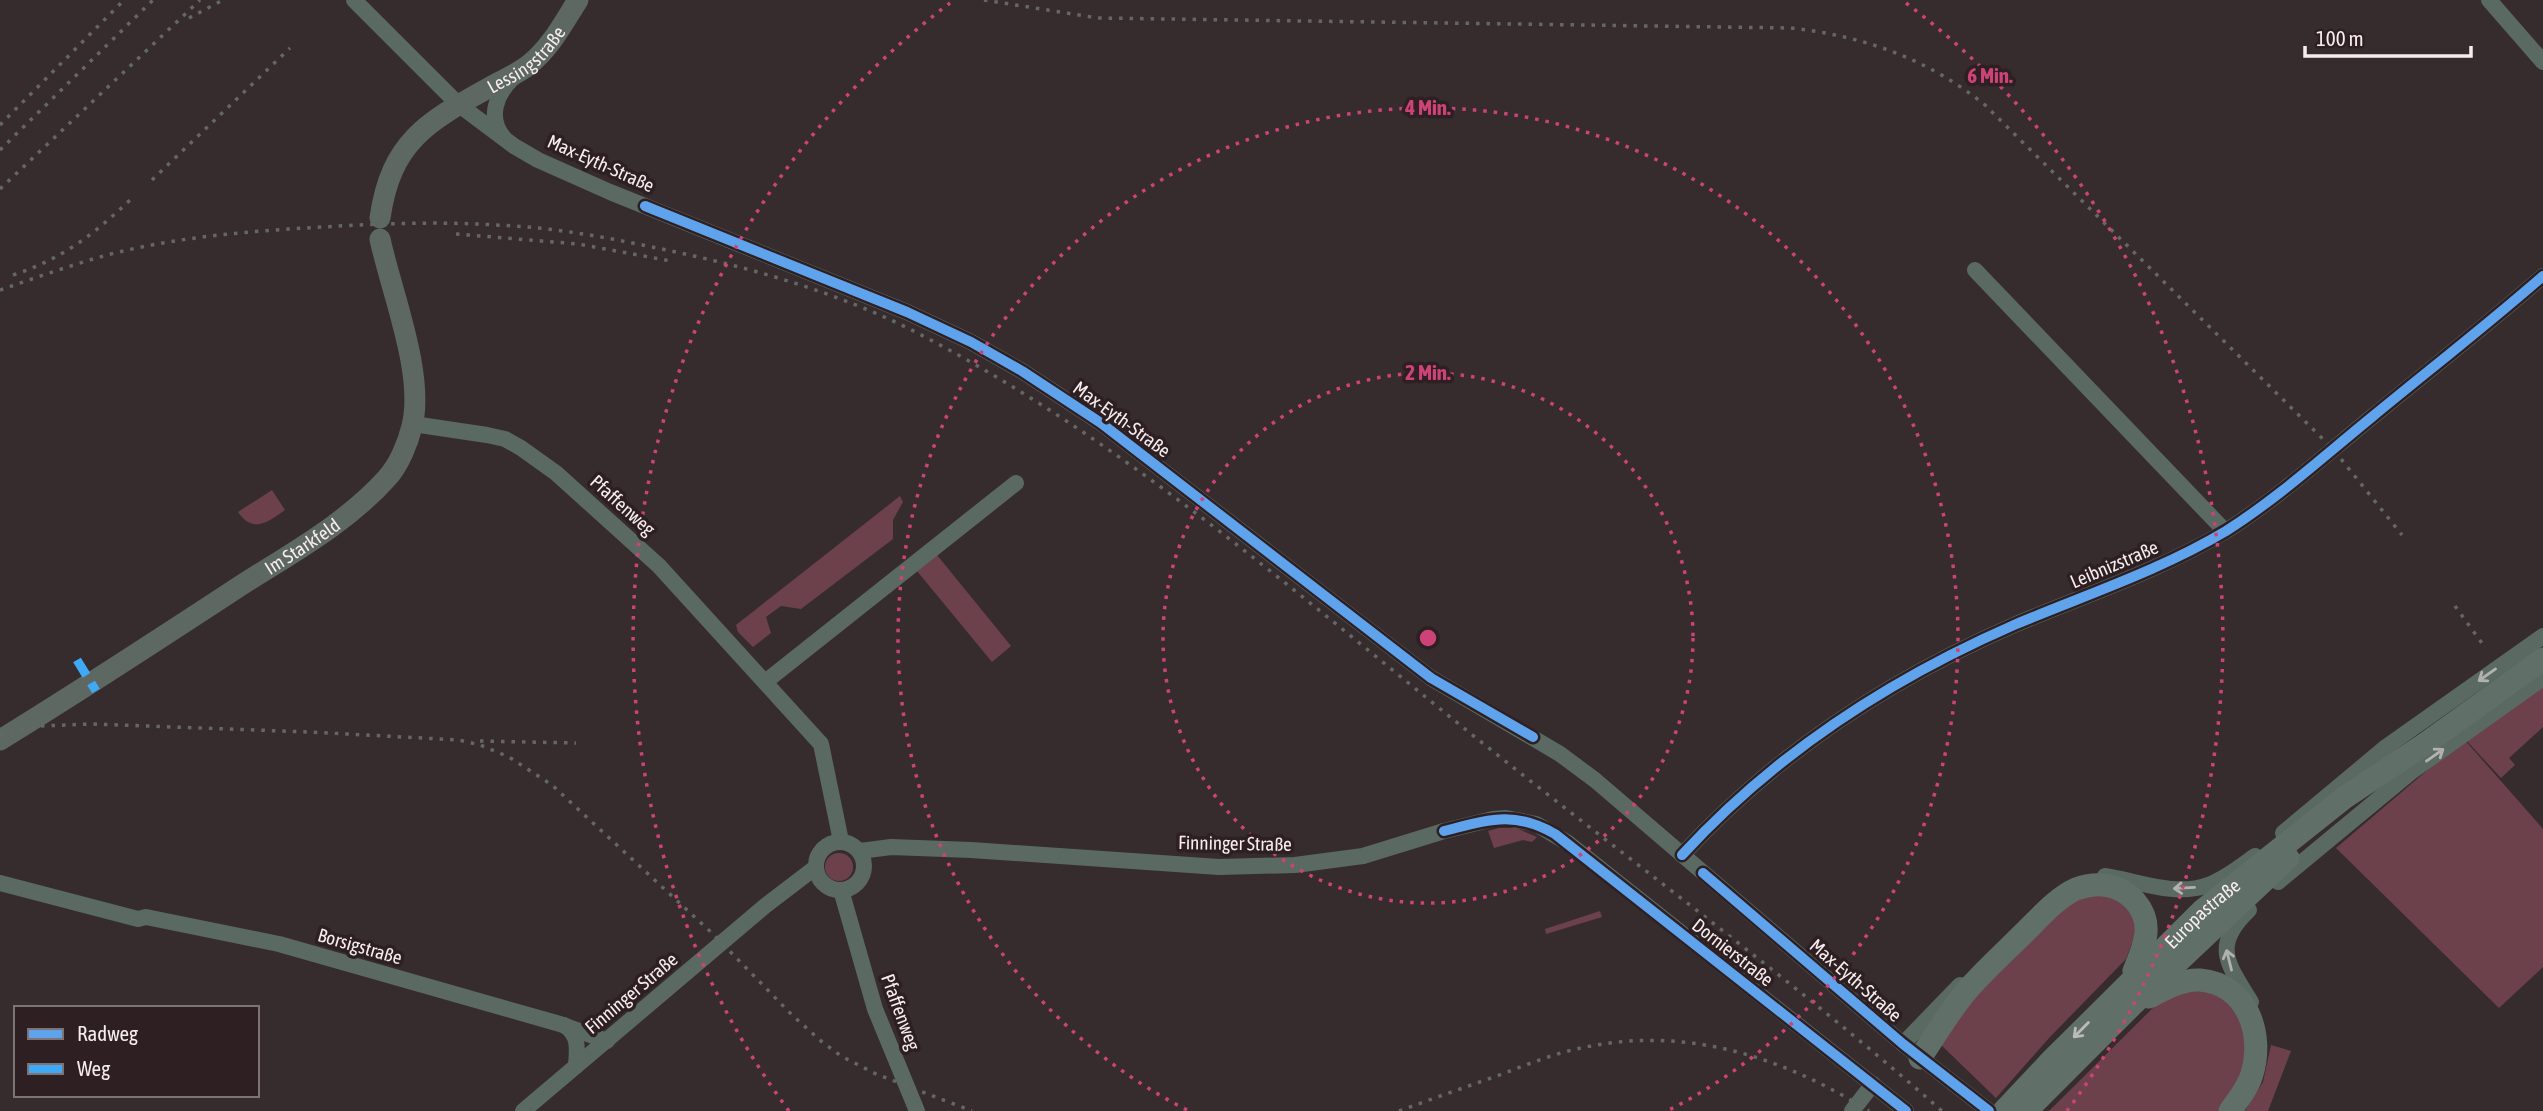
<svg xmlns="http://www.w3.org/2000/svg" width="2543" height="1111" viewBox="0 0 2543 1111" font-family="'Asap Condensed',sans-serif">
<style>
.green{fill:#6d414b}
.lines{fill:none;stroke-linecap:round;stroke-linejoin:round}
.minor{stroke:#5b6963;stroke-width:16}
.major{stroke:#5c6861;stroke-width:21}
.highway{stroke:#606f68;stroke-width:23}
.rail{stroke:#646864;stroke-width:3.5;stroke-dasharray:3.5 7;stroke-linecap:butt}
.quiet{stroke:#3fa9f5;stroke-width:9;stroke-dasharray:18 9;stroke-linecap:butt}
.cycleway-casing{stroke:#2e2022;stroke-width:15}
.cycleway{stroke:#60a3ed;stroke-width:10}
.oneway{stroke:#b1b2af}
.oneway2{stroke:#bbbbb8}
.ring{fill:none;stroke:#cd4378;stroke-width:3.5;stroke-dasharray:3.5 7}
.labels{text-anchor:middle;stroke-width:7;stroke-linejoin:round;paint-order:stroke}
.street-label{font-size:19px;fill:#f7edee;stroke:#2e2022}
.centre{fill:#cd4378;stroke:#2e2022;stroke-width:3.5}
.ring-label{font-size:21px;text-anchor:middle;font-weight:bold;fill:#cd4378;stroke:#2e2022;stroke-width:7;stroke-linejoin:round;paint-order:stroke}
</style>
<rect width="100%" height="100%" fill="#362c2e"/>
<g class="green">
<path d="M 272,490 L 285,510 C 268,522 253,534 238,512 Z"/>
<polygon points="900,496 903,502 893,520 893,539 801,609 781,606 766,617 771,633 753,647 738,632 736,625"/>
<polygon points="937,555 1011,646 992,662 917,571"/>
<polygon points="2543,685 2543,727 2509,758 2515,765 2501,778 2465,739"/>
<polygon points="2464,739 2543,829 2543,967 2499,1008 2336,848"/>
<polygon points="1499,828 1516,828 1537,837 1532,842 1523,840 1494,848 1488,831"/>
<circle cx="839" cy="867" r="14"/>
<polygon points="2103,889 2128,900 2137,930 2126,959 2049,1038 1996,1098 1939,1043 1967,1002 2057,908"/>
<polygon points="1600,911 1602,917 1546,934 1545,929"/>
<polygon points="2193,987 2220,993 2239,1008 2250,1060 2224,1111 2049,1111 2164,997"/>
<polygon points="2271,1045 2291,1051 2268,1111 2245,1111 2263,1082"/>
</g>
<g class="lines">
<g class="minor">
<polyline points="354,0 458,104 514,146 538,160 610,192 907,312 971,342 1022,371 1101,423 1431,678 1560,754 1595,780 1903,1044 1989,1111"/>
<polyline points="2489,0 2543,62"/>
<path d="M 504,138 C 487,118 496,94 513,78"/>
<polyline points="1975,270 2225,531"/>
<polyline points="413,424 487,435 505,439 521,448 556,473 659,566 821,744 841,841"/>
<polyline points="765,682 1016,483"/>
<polyline points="2283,833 2386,747 2543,636"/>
<circle cx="840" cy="866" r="24"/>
<polyline points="860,851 891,847 971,850 1219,867 1295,865 1363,856 1444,831 1493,819 1506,818 1536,824 1568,843 1906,1111"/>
<path d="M 1682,855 C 1775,754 1888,680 2014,625 C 2085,595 2159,571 2226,531 C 2278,498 2324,456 2372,417 C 2429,370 2487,325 2543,276"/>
<path d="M 2105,876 C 2138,881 2175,897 2208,885 C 2225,879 2241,866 2255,856"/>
<polyline points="2278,882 2411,772 2543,678"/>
<polyline points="0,883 138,919 146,917 279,944 560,1024 607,1041"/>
<polyline points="841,890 875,1009 917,1111"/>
<path d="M 2249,910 C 2211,946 2228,964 2251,1002"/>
<path d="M 564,1025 C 580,1036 577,1049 576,1066"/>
<polyline points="1903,1044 1960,985"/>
<polyline points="523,1111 765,906 816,867"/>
<polyline points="1852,1111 1873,1084"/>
</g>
<g class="major">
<path id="s1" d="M 380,218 C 391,140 429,121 492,86 C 505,79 519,73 530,64 C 551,47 564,22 578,0"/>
<path id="s2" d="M 0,740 C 80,691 159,639 237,588 C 288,555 346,524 387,478 C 399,465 408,443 412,426 C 425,374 391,291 380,239"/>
</g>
<g class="highway">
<path d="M 2149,997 C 2165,989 2182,979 2200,980 C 2248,984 2264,1035 2252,1074 C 2248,1088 2238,1100 2230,1111"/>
<path d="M 1920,1058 C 1936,1035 1951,1008 1970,987 C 1988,967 2008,949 2027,930 C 2041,916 2058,897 2076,889 C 2097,881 2120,884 2135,901 C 2155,924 2144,946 2134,971"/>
<path id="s3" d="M 2004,1111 L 2052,1060 L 2203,910 L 2344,798 L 2425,744 L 2543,659"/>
<polyline points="2026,1111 2131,1006 2288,858"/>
</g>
<g class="rail">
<path d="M 984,0 L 1098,18 L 1791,28 C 1864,36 1928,59 1985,105 L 2333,449 L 2402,535"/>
<polyline points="189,18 223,0"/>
<polyline points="0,125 124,0"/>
<polyline points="0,150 153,0"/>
<polyline points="152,180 290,48"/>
<polyline points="0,189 200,0"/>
<polyline points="456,234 578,244 671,261"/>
<path d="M 13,275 C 62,259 93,235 130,200"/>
<path d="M 0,290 C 35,278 71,265 107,255 C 172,238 239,232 306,228 C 369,224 433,221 496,225 C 549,227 600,236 652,247 C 746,266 841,292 927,338 C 1126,443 1296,593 1470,733 C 1627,859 1791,978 1942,1111"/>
<polyline points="2455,606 2484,646"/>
<polyline points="0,735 40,726 92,724 309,732 459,740 480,745 509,757 552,785 713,934 792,1015 821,1041 841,1056 876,1074 972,1111"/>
<polyline points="480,741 576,743"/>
<path d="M 1399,1111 C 1434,1098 1469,1086 1505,1073 C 1531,1063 1558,1052 1586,1047 C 1687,1026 1783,1057 1869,1111"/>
</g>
<polyline class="quiet" points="77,660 96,691"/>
<defs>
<g id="cycleway">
<polyline points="645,206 907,312 971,342 1022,371 1101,423 1431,678 1533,737"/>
<path d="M 1444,831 C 1488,820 1513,810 1555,834 L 1906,1111"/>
<path d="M 1682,855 C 1775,754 1888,680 2014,625 C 2085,595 2159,571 2226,531 C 2278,498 2324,456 2372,417 C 2429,370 2487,325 2543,276"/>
<polyline points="1703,873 1903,1044 1989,1111"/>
</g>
</defs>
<use href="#cycleway" class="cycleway-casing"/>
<use href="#cycleway" class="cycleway"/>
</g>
<defs><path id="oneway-shaft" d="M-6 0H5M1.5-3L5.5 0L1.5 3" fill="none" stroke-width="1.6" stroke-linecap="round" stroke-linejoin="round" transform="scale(1.75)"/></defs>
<g class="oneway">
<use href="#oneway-shaft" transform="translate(2487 675) rotate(145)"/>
<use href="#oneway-shaft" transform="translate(2435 755) rotate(-35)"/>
<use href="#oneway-shaft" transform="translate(2184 888) rotate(177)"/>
<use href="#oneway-shaft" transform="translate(2229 960) rotate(-104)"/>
</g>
<use class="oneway2" href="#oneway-shaft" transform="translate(2081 1030) rotate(135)"/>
<g class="ring">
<circle cx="1428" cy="638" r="265"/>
<path d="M1187 1110A530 530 0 1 1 1669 1110"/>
<path d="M789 1111A795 795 0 0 1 950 3M1906 3A795 795 0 0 1 2067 1111"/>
</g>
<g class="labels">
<g class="street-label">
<text dy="7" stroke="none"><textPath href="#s1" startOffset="226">Lessingstraße</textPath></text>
<text transform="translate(601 163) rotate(24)" y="7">Max-Eyth-Straße</text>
<text transform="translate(1122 419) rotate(36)" y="7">Max-Eyth-Straße</text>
<text transform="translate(623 505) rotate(42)" y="7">Pfaffenweg</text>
<text dy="7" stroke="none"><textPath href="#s2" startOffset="359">Im Starkfeld</textPath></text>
<text transform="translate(2114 564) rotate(-23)" y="7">Leibnizstraße</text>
<text transform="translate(1235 843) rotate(1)" y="7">Finninger Straße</text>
<text dy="7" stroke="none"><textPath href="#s3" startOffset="280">Europastraße</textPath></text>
<text transform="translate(360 946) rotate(16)" y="7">Borsigstraße</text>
<text transform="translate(1733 952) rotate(38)" y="7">Dornierstraße</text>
<text transform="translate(1856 980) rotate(41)" y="7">Max-Eyth-Straße</text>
<text transform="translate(631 993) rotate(-40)" y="7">Finninger Straße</text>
<text transform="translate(901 1012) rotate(70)" y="7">Pfaffenweg</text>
</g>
</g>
<circle cx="1428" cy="638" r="10" class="centre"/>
<g class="ring-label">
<text x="1990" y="83">6 Min.</text>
<text x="1428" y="115">4 Min.</text>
<text x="1428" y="380">2 Min.</text>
</g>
<rect x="14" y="1006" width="245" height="91" fill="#2e2022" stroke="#7e7274" stroke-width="2"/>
<rect x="28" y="1029" width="35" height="10" fill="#60a3ed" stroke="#7e7274" stroke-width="2"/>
<text x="77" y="1041" font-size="21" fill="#f7edee">Radweg</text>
<rect x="28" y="1064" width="35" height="10" fill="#3fa9f5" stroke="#7e7274" stroke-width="2"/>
<text x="77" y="1076" font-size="21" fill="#f7edee">Weg</text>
<path d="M2305 46v10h166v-10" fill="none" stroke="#f7edee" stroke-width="3.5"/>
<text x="2316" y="46" font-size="21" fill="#f7edee" stroke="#2e2022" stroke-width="5" paint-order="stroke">100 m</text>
</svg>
